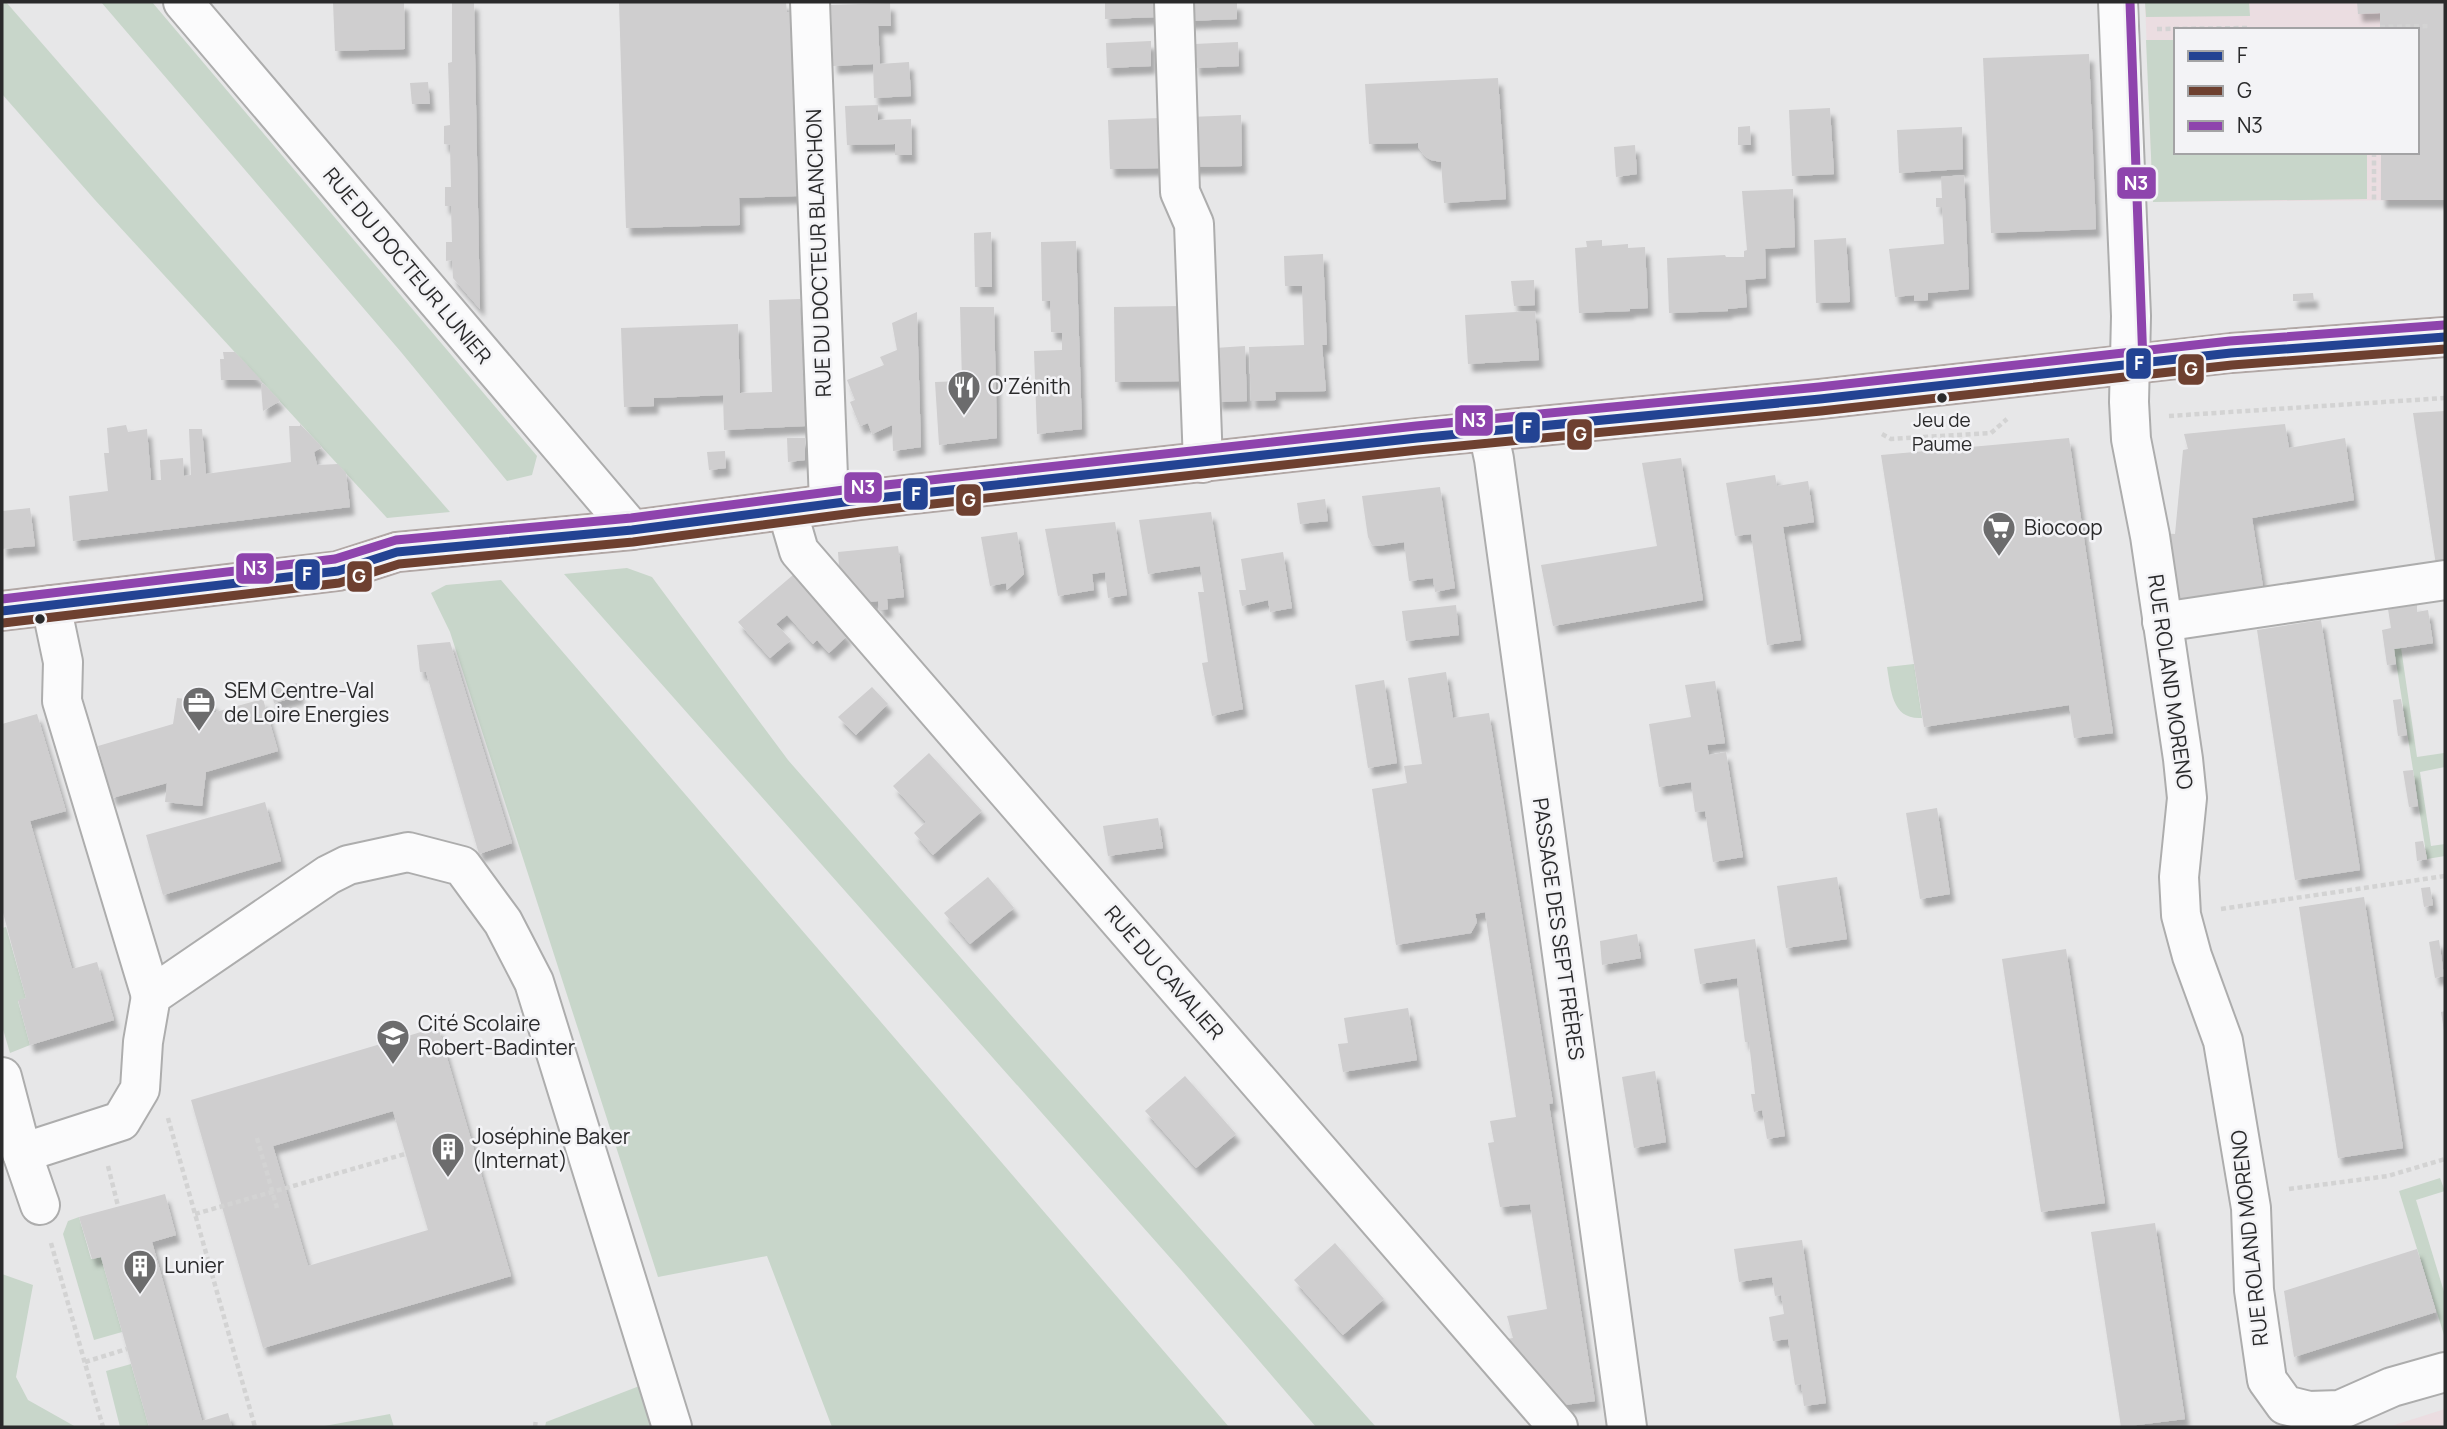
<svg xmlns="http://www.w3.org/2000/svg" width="2447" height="1429" viewBox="0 0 2447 1429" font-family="Manrope,sans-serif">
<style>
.commercial{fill:#ebdde1;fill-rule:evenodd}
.green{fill:#c8d6ca}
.building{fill:#cfcecf;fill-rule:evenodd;filter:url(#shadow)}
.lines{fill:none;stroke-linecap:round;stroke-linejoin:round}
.minor-casing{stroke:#adadad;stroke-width:42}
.major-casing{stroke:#b1a7a5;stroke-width:42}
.path{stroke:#d3d3d3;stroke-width:4.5;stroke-dasharray:5 3.5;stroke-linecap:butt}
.minor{stroke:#fbfbfc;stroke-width:38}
.major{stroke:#ece7e5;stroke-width:38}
.bus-1-casing{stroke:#f3f3f6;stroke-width:14}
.bus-2-casing{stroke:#f3f3f6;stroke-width:14}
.bus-3-casing{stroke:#f3f3f6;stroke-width:14}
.bus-1{stroke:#234393;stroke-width:9}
.bus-2{stroke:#6e4030;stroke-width:9}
.bus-3{stroke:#8e44ad;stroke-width:9}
.bus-dot{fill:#2a2a2b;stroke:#f3f3f6;stroke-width:2.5}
.labels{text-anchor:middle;stroke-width:5;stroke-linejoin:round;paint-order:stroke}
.bus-label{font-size:19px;fill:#2a2a2b;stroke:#f3f3f6}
.street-label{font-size:21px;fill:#2a2a2b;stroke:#f3f3f6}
.poi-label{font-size:21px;fill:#2a2a2b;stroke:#f3f3f6;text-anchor:start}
.line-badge{stroke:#f3f3f6;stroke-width:2.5}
.badge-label{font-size:19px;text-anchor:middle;font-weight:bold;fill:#fff}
</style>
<defs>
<filter id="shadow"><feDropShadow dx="4.5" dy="8" stdDeviation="2" flood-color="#0004"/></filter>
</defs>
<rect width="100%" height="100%" fill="#e7e7e8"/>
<g class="commercial">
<path d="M 2145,2 L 2445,2 L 2445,200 L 2153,202 ZM 2176,30 L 2417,30 L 2417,152 L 2176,152 Z"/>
<polygon points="2445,1409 2445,1427 2388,1427"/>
</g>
<g class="green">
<polygon points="2,2 6,2 450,512 387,518 95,200 2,94"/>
<polygon points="101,2 152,2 537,456 532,475 507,481 401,352"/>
<polygon points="2145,2 2249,2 2250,16 2146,17"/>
<polygon points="2146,40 2176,40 2176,152 2367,152 2367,199 2153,202"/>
<polygon points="627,568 652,577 788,760 1009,1013 1376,1427 1316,1427 1181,1270 564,574"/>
<polygon points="501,580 1229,1427 832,1427 767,1256 658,1277 450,632 431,593 446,585"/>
<polygon points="2401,648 2417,757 2444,753 2445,767 2420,772 2431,846 2445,844 2445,856 2427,859 2394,649"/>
<path d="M 1914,664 L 1922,718 C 1892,720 1891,691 1887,667 Z"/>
<polygon points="6,927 26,998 18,1001 30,1045 10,1053 2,1026 2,928"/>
<polygon points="2440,1178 2445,1191 2416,1200 2445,1295 2444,1335 2399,1191"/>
<polygon points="79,1217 91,1259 101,1257 122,1332 94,1340 63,1234 68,1221"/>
<polygon points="2,1274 33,1285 16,1377 28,1400 76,1427 2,1427"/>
<polygon points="131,1364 149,1427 120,1427 106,1371"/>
<polygon points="642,1385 656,1427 545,1427 546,1422"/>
<polygon points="390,1414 394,1427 319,1427"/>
</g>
<g class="building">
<polygon points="333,2 404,2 405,49 335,51"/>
<polygon points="452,2 474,2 480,309 453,278 452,260 446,261 446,242 452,242 451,206 445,206 445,187 451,187 450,145 444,144 444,126 450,125 448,63 452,62"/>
<polygon points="619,2 786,2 787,12 791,12 797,196 739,198 740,225 626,228"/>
<polygon points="1105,2 1157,2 1158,17 1105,19"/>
<polygon points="1185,2 1237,2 1237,19 1186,21"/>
<polygon points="2357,2 2445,2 2445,200 2381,200 2381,152 2417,152 2417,30 2380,30 2380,13 2358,14"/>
<polygon points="890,3 891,26 878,26 880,64 909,62 911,96 874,98 873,64 833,66 831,5"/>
<polygon points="1151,41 1151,66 1107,68 1106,43"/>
<polygon points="1238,42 1239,66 1195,68 1194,44"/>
<polygon points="2089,54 2096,229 1991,233 1983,58"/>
<polygon points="1498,78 1506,199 1444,203 1441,162 1431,160 1426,157 1418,147 1418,143 1369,144 1365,84"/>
<polygon points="428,82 430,104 412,104 410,83"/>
<polygon points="878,105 878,120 911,119 912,155 895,155 895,144 847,145 845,106"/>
<polygon points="1830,108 1834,174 1792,176 1789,110"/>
<polygon points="1241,115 1242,166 1190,167 1189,117"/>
<polygon points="1160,118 1161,168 1110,169 1108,120"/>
<polygon points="1750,126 1751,145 1738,145 1738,127"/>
<polygon points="1962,127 1963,169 1899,173 1897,130"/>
<polygon points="1635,145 1637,174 1616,177 1614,147"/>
<polygon points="1964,175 1969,289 1928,293 1928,300 1914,301 1914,295 1895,297 1889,249 1944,244 1942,207 1936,207 1936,198 1942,198 1941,177"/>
<polygon points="1793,189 1795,247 1765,249 1766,278 1745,280 1747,307 1728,309 1728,311 1669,313 1667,258 1725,255 1726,257 1744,257 1744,251 1747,250 1742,191"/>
<polygon points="991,232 992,287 975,287 974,233"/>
<polygon points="1846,238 1850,302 1816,303 1814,240"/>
<polygon points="1602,240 1602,246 1628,244 1628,248 1645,247 1648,308 1630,309 1630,311 1579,313 1575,248 1587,247 1586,241"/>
<polygon points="1076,241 1082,429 1037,434 1034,351 1062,350 1062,333 1051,332 1050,301 1042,301 1041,242"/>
<polygon points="1323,254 1327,345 1322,345 1326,391 1275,392 1276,400 1251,401 1249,347 1304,345 1302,286 1285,286 1284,256"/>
<polygon points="1534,280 1535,305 1514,306 1511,281"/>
<polygon points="2313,293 2314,301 2293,301 2293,294"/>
<polygon points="800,299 805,426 724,430 723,395 654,398 654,406 624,407 621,328 738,324 740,393 772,392 769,300"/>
<polygon points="1182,306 1184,381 1115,382 1114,307"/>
<polygon points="960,307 994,307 997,438 939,445 935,382 962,381"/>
<polygon points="1535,311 1539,360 1468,364 1465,315"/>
<polygon points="917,312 921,447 893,451 892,425 872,434 868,423 860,426 850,402 855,400 847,380 884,365 880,357 897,350 892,323"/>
<polygon points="1245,346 1247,401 1217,402 1215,348"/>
<polygon points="223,352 235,352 261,380 221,380 220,359 224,359"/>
<polygon points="263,383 280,401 263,411 261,386"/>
<polygon points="2445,411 2445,563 2436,565 2413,413"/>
<polygon points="300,424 322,447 314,452 317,465 338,464 346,473 350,507 73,541 69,496 108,491 104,453 109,453 107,428 126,425 128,432 147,429 151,480 161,480 160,460 183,458 184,476 191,475 189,429 202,429 206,474 291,462 289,426 300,426"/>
<polygon points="2285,424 2289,448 2345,438 2354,500 2252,518 2264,593 2174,608 2160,533 2175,534 2183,450 2188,449 2184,434"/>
<polygon points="787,438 805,438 805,460 788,462"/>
<polygon points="2069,438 2113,733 2074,738 2069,705 1924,727 1881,455"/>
<polygon points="725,451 726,468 709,470 707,452"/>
<polygon points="1681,458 1703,600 1553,626 1541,565 1657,546 1642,463"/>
<polygon points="1775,475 1777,486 1808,481 1814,522 1783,527 1801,640 1767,645 1751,534 1735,536 1726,483"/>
<polygon points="1440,487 1455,588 1435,592 1433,578 1409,581 1404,542 1378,546 1372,545 1368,537 1362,496"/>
<polygon points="1325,499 1328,521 1300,524 1297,503"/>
<polygon points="30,508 35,546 2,549 2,511"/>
<polygon points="1211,512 1243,709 1212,716 1202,663 1208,662 1198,592 1204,592 1200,566 1148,574 1139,520"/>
<polygon points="1115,522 1127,595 1108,598 1105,572 1092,574 1094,590 1058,596 1045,529"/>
<polygon points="1017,532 1024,574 1007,590 1006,583 990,586 981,537"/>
<polygon points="898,546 904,597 887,599 888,609 879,610 878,601 860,603 840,581 838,552"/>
<polygon points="1283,552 1292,608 1270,612 1268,600 1242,606 1239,590 1246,590 1241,559"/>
<polygon points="793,575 847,636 829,653 817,640 813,644 787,615 776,624 791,640 770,658 738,622"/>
<polygon points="1456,605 1459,635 1406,641 1402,611"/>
<polygon points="2417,605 2417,612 2428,610 2433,643 2394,649 2396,664 2387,665 2382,630 2391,628 2388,609"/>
<polygon points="2321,620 2360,870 2295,880 2257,630"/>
<polygon points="450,642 512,843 479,854 426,672 420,672 417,645"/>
<polygon points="1446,672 1453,718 1489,713 1553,1103 1549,1104 1595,1401 1557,1406 1500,1340 1513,1338 1507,1316 1547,1309 1530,1204 1500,1207 1488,1143 1494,1142 1490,1121 1516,1117 1485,912 1475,914 1477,922 1471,933 1396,945 1372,789 1407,783 1404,766 1422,764 1408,678"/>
<polygon points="1384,680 1397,763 1368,768 1355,685"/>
<polygon points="1715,681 1725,743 1707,745 1709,755 1726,752 1743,857 1713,862 1705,811 1695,812 1691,782 1659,787 1649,724 1691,717 1685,685"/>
<polygon points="297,683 300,696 274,703 271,690"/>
<polygon points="872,687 888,704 856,735 838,717"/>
<polygon points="177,698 214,702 212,713 263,699 278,751 206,772 202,806 165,802 167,783 112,798 98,746 173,724"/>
<polygon points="2401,699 2407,735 2398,736 2393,700"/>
<polygon points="37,714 66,811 30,821 72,969 97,962 114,1020 30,1045 18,1000 26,998 2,909 2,724"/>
<polygon points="929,753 982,811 933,855 914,833 926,822 893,786"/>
<polygon points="2413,770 2418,806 2409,807 2403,771"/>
<polygon points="265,802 281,861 163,895 146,835"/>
<polygon points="1937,808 1950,894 1920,899 1906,813"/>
<polygon points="1158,818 1163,848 1108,856 1103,826"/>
<polygon points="2423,841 2427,859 2417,861 2415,842"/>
<polygon points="988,877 1014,908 970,944 944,913"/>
<polygon points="1837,877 1847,939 1786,948 1777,886"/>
<polygon points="2430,887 2433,905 2424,907 2421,888"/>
<polygon points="2364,897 2403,1148 2338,1158 2299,907"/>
<polygon points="1637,934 1641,958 1602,965 1600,941"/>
<polygon points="1755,939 1785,1136 1767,1139 1762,1110 1754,1112 1751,1094 1755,1094 1749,1042 1745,1042 1737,978 1700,984 1694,949"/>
<polygon points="2439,940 2444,976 2435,978 2429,942"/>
<polygon points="2066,949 2105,1203 2041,1212 2002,959"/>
<polygon points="1408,1008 1417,1060 1343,1072 1338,1044 1348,1043 1344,1018"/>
<polygon points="2445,1011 2445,1031 2444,1031 2441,1012"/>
<path d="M 438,1027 L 511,1276 L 263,1348 L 191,1100 ZM 393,1111 L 428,1230 L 308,1266 L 273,1146 Z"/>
<polygon points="1655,1071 1666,1142 1634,1148 1622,1077"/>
<polygon points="1185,1076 1236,1134 1196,1168 1145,1111"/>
<polygon points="165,1194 176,1235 152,1242 202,1421 228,1413 232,1427 149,1427 101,1257 92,1259 79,1217"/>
<polygon points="2155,1223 2185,1419 2121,1427 2091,1232"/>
<polygon points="1802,1240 1826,1403 1804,1406 1801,1384 1795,1385 1788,1339 1773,1341 1769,1317 1784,1314 1781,1295 1775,1296 1772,1277 1739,1282 1734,1249"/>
<polygon points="1335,1243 1384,1299 1343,1335 1294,1280"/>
<polygon points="2417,1249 2436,1312 2294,1357 2284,1291"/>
</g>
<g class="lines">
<defs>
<g id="minor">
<polyline points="183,2 632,530"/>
<polyline points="810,2 829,503"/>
<polyline points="1174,2 1180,192 1194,224 1203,463"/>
<polyline points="2118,2 2131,316 2129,402 2131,439 2150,536 2183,759 2187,798 2179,877 2181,915 2192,956 2223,1041 2251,1208 2254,1290 2267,1380 2285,1405 2309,1411 2340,1410 2392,1387 2445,1372"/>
<polyline points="1488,431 1494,459 1627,1427"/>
<polyline points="787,510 799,551 1558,1427"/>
<polyline points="51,605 63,662 62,701 151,996"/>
<polyline points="2162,622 2445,580"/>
<polyline points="2,1077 22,1153 40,1205"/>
<polyline points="22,1153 121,1121 140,1089 143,1042 151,996 328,875 348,865 408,852 462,866 503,922 534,982 672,1427"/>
</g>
<polyline id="major" points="2,611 338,571 397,552 632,530 860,500 1417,438 1820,399 2231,353 2445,337"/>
</defs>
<use href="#minor" class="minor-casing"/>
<use href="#major" class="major-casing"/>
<g class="path">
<polyline points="2380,27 2429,26"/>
<polyline points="2157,29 2250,28"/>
<polyline points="2374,152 2374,200"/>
<polyline points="2169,416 2445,398"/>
<polyline points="1882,434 1891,439 1991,433 2007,419"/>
<polyline points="2221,909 2445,876"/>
<polyline points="2,914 3,914"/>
<polyline points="168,1118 255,1427"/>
<polyline points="257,1138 277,1208"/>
<polyline points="108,1166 118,1206"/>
<polyline points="2289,1189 2388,1176 2445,1159"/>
<polyline points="195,1214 405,1154"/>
<polyline points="51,1243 103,1427"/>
<polyline points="85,1362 127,1349"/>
<polyline points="535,1427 536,1419"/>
</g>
<use href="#minor" class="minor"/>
<use href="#major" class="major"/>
<defs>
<polyline id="bus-1" points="2,611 338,571 397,552 632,530 860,500 1417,438 1820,399 2231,353 2445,337"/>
<polyline id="bus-2" points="3,623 339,583 399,564 633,542 861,512 1418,450 1821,411 2232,365 2445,349"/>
<g id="bus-3">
<polyline points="2130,2 2143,364"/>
<polyline points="2,599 335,559 396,540 631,518 859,488 1416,426 1819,387 2230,341 2444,325"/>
</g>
</defs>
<use href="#bus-1" class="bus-1-casing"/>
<use href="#bus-2" class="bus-2-casing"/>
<use href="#bus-3" class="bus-3-casing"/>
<use href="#bus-1" class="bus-1"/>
<use href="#bus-2" class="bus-2"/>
<use href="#bus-3" class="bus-3"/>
</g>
<defs>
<symbol id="restaurant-pin" viewBox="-11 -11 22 30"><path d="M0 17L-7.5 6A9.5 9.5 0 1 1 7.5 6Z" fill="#6c6c6d" stroke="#f3f3f6"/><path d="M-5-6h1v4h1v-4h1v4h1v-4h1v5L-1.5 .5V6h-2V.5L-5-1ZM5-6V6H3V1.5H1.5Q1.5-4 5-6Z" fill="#fff"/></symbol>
<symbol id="supermarket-pin" viewBox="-11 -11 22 30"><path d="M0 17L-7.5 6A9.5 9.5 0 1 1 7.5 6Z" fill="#6c6c6d" stroke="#f3f3f6"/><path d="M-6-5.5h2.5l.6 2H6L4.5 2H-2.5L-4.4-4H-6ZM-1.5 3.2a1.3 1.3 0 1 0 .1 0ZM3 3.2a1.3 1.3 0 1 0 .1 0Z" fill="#fff"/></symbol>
<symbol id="office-pin" viewBox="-11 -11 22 30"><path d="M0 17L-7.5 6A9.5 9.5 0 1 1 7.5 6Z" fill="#6c6c6d" stroke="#f3f3f6"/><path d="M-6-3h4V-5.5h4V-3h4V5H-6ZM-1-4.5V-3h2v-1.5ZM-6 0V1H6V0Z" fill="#fff"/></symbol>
<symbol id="school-pin" viewBox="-11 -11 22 30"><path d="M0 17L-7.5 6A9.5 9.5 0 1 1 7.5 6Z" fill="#6c6c6d" stroke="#f3f3f6"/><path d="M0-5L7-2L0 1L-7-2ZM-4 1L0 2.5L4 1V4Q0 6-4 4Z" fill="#fff"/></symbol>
<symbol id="building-pin" viewBox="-11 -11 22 30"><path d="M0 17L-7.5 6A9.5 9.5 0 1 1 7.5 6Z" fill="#6c6c6d" stroke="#f3f3f6"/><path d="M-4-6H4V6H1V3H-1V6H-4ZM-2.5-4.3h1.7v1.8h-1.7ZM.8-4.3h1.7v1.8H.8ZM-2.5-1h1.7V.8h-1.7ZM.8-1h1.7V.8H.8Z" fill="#fff"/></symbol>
</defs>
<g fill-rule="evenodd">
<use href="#restaurant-pin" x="945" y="368" width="38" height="52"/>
<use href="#supermarket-pin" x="1980" y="509" width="38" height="52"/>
<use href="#office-pin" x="180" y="684" width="38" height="52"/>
<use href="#school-pin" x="374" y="1017" width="38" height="52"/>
<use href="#building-pin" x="429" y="1130" width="38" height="52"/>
<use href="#building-pin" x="121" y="1247" width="38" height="52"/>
</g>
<g class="bus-dot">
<circle cx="1942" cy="398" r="6"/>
<circle cx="40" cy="619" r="6"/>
</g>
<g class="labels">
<g class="bus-label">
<text x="1942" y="427">Jeu de<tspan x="1942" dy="24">Paume</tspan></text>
</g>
<g class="street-label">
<text transform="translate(819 253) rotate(-92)" y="7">RUE DU DOCTEUR BLANCHON</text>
<text transform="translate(407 266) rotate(50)" y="7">RUE DU DOCTEUR LUNIER</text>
<text transform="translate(2170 682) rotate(82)" y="7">RUE ROLAND MORENO</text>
<text transform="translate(1558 929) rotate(82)" y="7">PASSAGE DES SEPT FRÈRES</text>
<text transform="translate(1164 973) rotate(49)" y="7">RUE DU CAVALIER</text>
<text transform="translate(2250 1238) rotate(-96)" y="7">RUE ROLAND MORENO</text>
</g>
<g class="poi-label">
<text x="988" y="394">O'Zénith</text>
<text x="2024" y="535">Biocoop</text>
<text x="224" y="698">SEM Centre-Val<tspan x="224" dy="24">de Loire Energies</tspan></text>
<text x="418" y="1031">Cité Scolaire<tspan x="418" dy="24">Robert-Badinter</tspan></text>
<text x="472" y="1144">Joséphine Baker<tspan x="472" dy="24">(Internat)</tspan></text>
<text x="164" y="1273">Lunier</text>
</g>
</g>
<g class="line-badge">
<rect x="2116" y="166" width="41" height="34" rx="7" fill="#8e44ad"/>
<rect x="2125" y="347" width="27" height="33" rx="7" fill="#234393"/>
<rect x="2177" y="353" width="28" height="33" rx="7" fill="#6e4030"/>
<rect x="1454" y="404" width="40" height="33" rx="7" fill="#8e44ad"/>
<rect x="1514" y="411" width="27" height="33" rx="7" fill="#234393"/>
<rect x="1566" y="418" width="27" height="33" rx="7" fill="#6e4030"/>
<rect x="843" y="471" width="40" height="33" rx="7" fill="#8e44ad"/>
<rect x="902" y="477" width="27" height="34" rx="7" fill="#234393"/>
<rect x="955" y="483" width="27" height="34" rx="7" fill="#6e4030"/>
<rect x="235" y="552" width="40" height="33" rx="7" fill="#8e44ad"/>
<rect x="294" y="558" width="27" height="33" rx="7" fill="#234393"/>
<rect x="346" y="560" width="27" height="33" rx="7" fill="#6e4030"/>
</g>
<g class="badge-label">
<text x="2136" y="190">N3</text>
<text x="2139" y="370">F</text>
<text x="2191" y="376">G</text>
<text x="1474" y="427">N3</text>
<text x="1527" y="434">F</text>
<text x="1580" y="441">G</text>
<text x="863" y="494">N3</text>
<text x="916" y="501">F</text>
<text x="969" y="507">G</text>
<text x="255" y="575">N3</text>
<text x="307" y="581">F</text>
<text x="359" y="583">G</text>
</g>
<rect width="2447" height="1429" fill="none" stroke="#2a2a2b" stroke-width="7"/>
<rect x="2174" y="28" width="245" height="126" fill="#f3f3f6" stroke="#a3a3a5" stroke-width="2"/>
<rect x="2188" y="51" width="35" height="10" fill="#234393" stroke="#a3a3a5" stroke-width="2"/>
<text x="2237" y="63" font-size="21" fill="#2a2a2b">F</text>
<rect x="2188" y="86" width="35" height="10" fill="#6e4030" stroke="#a3a3a5" stroke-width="2"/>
<text x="2237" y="98" font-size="21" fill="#2a2a2b">G</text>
<rect x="2188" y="121" width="35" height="10" fill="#8e44ad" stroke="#a3a3a5" stroke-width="2"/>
<text x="2237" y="133" font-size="21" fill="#2a2a2b">N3</text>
</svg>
